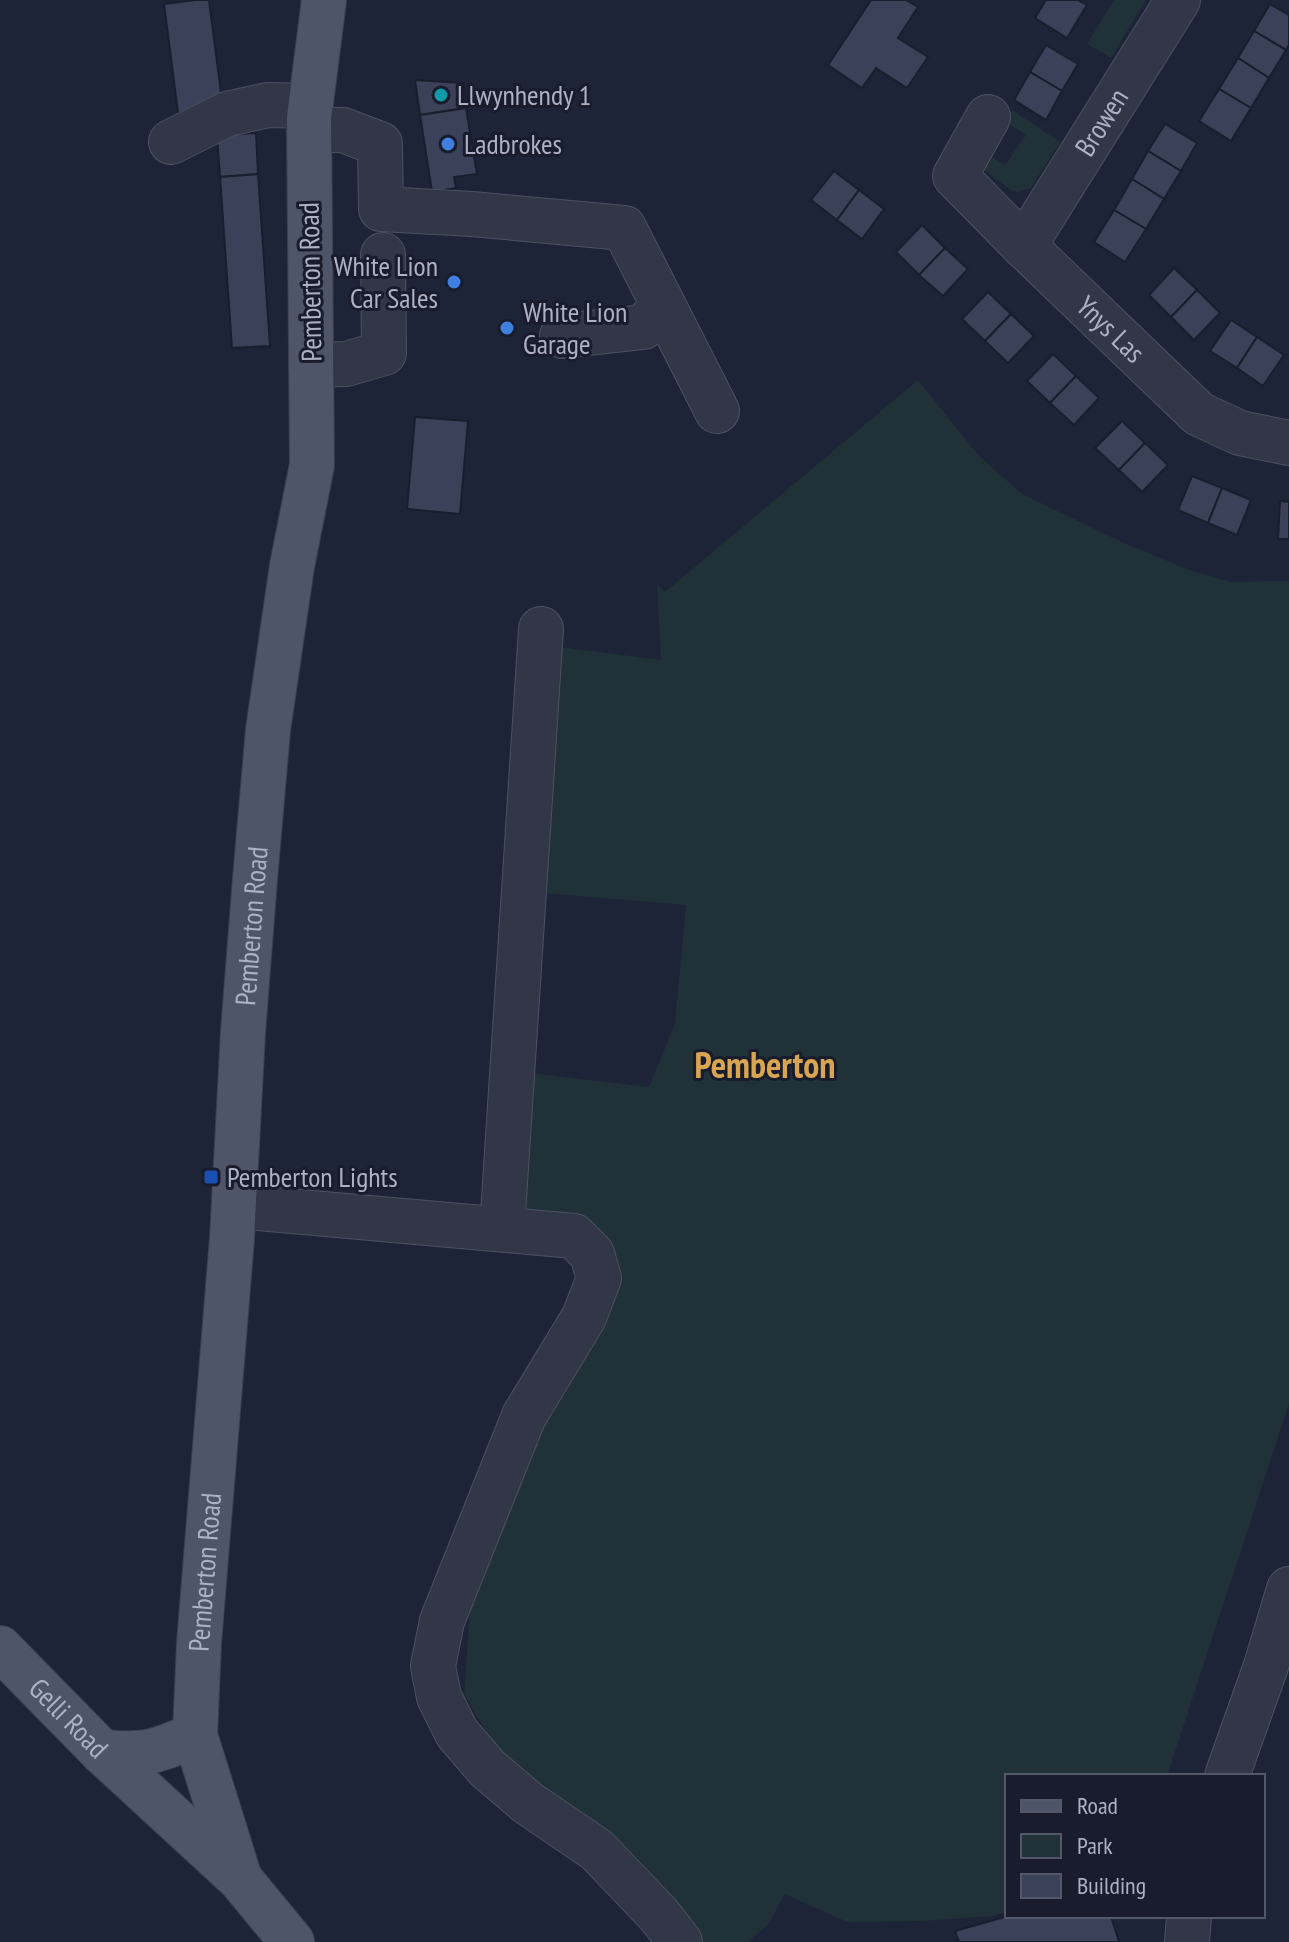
<svg xmlns="http://www.w3.org/2000/svg" width="1289" height="1942" viewBox="0 0 1289 1942" font-family="'PT Sans Narrow',sans-serif">
<style>
.green{fill:#203138}
.building{fill:#3a4158;stroke:#191e2e;stroke-width:2}
.lines{fill:none;stroke-linecap:round;stroke-linejoin:round}
.minor-casing{stroke:#4c5163;stroke-width:46}
.major-casing{stroke:#3b4051;stroke-width:46}
.minor{stroke:#323748;stroke-width:44}
.major{stroke:#4f5568;stroke-width:44}
.culture-dot{fill:#0f9aa8;stroke:#181c2c;stroke-width:3}
.shop-dot{fill:#3f7fe0;stroke:#181c2c;stroke-width:3}
.transit-dot{fill:#1a4fb4;stroke:#181c2c;stroke-width:3}
.labels{text-anchor:middle;stroke-width:6;stroke-linejoin:round;paint-order:stroke}
.poi-label{font-size:28px;fill:#acb1c5;stroke:#181c2c;text-anchor:start}
.street-label{font-size:28px;fill:#acb1c5;stroke:#181c2c}
.district-label{font-size:36px;font-weight:bold;fill:#d8a653;stroke:#181c2c}
</style>
<rect width="100%" height="100%" fill="#1e2437"/>
<g class="green">
<polygon points="1114,0 1146,0 1111,58 1087,44"/>
<polygon points="1012,110 1060,142 1031,188 1018,192 1012,191 978,166 986,153 1005,165 1026,135 1004,121"/>
<polygon points="918,380 978,455 1022,494 1124,543 1189,570 1230,582 1289,581 1289,1404 1167,1776 1007,1776 1007,1912 992,1916 923,1921 847,1922 785,1894 769,1923 749,1942 690,1942 513,1778 464,1694 473,1569 518,1474 615,1293 527,1218 522,1072 649,1087 675,1024 686,905 530,892 545,645 661,660 657,584 665,592"/>
</g>
<g class="building">
<polygon points="195,0 209,0 223,108 178,113 164,4"/>
<polygon points="871,0 906,0 918,7 898,38 928,57 907,88 876,68 862,88 828,65"/>
<polygon points="1046,0 1078,0 1087,5 1067,38 1035,18"/>
<polygon points="1270,4 1289,15 1289,45 1286,50 1254,31"/>
<polygon points="1254,31 1286,50 1269,78 1238,58"/>
<polygon points="1046,45 1078,64 1062,91 1030,72"/>
<polygon points="1238,58 1269,78 1251,108 1219,89"/>
<polygon points="1030,72 1062,91 1046,120 1014,100"/>
<polygon points="415,80 464,83 466,108 420,115"/>
<polygon points="1219,89 1251,108 1231,141 1199,121"/>
<polygon points="466,108 477,174 454,177 456,188 432,192 420,115"/>
<polygon points="1165,124 1197,143 1181,171 1148,151"/>
<polygon points="256,133 258,174 220,177 217,135"/>
<polygon points="1148,151 1181,171 1164,199 1132,179"/>
<polygon points="834,171 859,190 837,220 811,200"/>
<polygon points="258,174 270,346 232,348 220,177"/>
<polygon points="1132,179 1164,199 1146,229 1114,210"/>
<polygon points="859,190 884,209 862,239 837,220"/>
<polygon points="1114,210 1146,229 1125,262 1094,242"/>
<polygon points="922,225 945,248 919,275 896,252"/>
<polygon points="945,248 968,269 943,296 919,275"/>
<polygon points="1174,268 1197,290 1171,317 1149,295"/>
<polygon points="1197,290 1220,313 1194,340 1171,317"/>
<polygon points="988,292 1011,314 985,341 962,319"/>
<polygon points="1011,314 1034,336 1008,363 985,341"/>
<polygon points="1231,320 1257,337 1237,368 1210,351"/>
<polygon points="1257,337 1284,355 1263,386 1237,368"/>
<polygon points="1053,354 1076,376 1050,403 1027,381"/>
<polygon points="1076,376 1099,398 1074,425 1050,403"/>
<polygon points="415,417 468,421 460,514 407,509"/>
<polygon points="1122,421 1145,443 1119,470 1095,448"/>
<polygon points="1145,443 1168,465 1142,492 1119,470"/>
<polygon points="1192,476 1222,488 1208,523 1178,510"/>
<polygon points="1222,488 1251,500 1237,535 1208,523"/>
<polygon points="1280,501 1289,502 1289,539 1278,539"/>
<polygon points="1008,1916 1111,1916 1119,1942 959,1942 955,1931"/>
</g>
<g class="lines">
<defs>
<g id="minor">
<path id="s1" d="M 988,117 L 955,176 L 1024,246 L 1199,414 L 1240,433 L 1289,443"/>
<polyline points="309,130 343,130 380,144 381,209 472,214 624,228 717,411"/>
<polyline points="171,142 227,114 268,105 310,106"/>
<path id="s2" d="M 1024,246 L 1178,0"/>
<polyline points="562,336 643,327 664,307"/>
<polyline points="311,365 346,364 384,353 383,255"/>
<polyline points="234,1206 574,1236 592,1254 599,1278 584,1317 524,1416 442,1621 433,1666 439,1697 457,1733 487,1768 528,1803 597,1850 659,1915 680,1942"/>
<polyline points="502,1229 541,629"/>
<polyline points="1227,1776 1266,1666 1289,1589"/>
<polyline points="1187,1942 1189,1916"/>
</g>
<g id="major">
<path id="s3" d="M 0,1648 L 102,1752 L 240,1879 L 292,1942"/>
<path d="M 102,1752 C 146,1756 155,1752 195,1735"/>
<path id="s4" d="M 240,1879 L 195,1735 L 199,1643 L 232,1238 L 243,1032 L 255,879 L 268,730 L 292,566 L 312,465 L 309,118 L 324,0"/>
</g>
</defs>
<use href="#minor" class="minor-casing"/>
<use href="#major" class="major-casing"/>
<use href="#minor" class="minor"/>
<use href="#major" class="major"/>
</g>
<circle class="culture-dot" cx="441" cy="95" r="8"/>
<g class="shop-dot">
<circle cx="448" cy="144" r="8"/>
<circle cx="454" cy="282" r="8"/>
<circle cx="507" cy="328" r="8"/>
</g>
<rect class="transit-dot" x="203" y="1169" width="16" height="16" rx="4"/>
<g class="labels">
<g class="poi-label">
<text x="457" y="105">Llwynhendy 1</text>
<text x="464" y="154">Ladbrokes</text>
<text x="438" y="276" text-anchor="end">White Lion<tspan x="438" dy="32">Car Sales</tspan></text>
<text x="523" y="322">White Lion<tspan x="523" dy="32">Garage</tspan></text>
<text x="227" y="1187">Pemberton Lights</text>
</g>
<g class="street-label">
<text dy="10" stroke="none"><textPath href="#s2" startOffset="146">Browen</textPath></text>
<text transform="translate(310 282) rotate(-91)" y="10">Pemberton Road</text>
<text dy="10" stroke="none"><textPath href="#s1" startOffset="286">Ynys Las</textPath></text>
<text dy="10" stroke="none"><textPath href="#s4" startOffset="962">Pemberton Road</textPath></text>
<text dy="10" stroke="none"><textPath href="#s4" startOffset="314">Pemberton Road</textPath></text>
<text dy="10" stroke="none"><textPath href="#s3" startOffset="98">Gelli Road</textPath></text>
</g>
<g class="district-label">
<text x="765" y="1078">Pemberton</text>
</g>
</g>
<rect x="1005" y="1774" width="260" height="144" fill="#181c2c" stroke="#535869" stroke-width="2"/>
<rect x="1021" y="1800" width="40" height="12" fill="#4f5568" stroke="#535869" stroke-width="2"/>
<text x="1077" y="1814" font-size="24" fill="#acb1c5">Road</text>
<rect x="1021" y="1834" width="40" height="24" fill="#203138" stroke="#535869" stroke-width="2"/>
<text x="1077" y="1854" font-size="24" fill="#acb1c5">Park</text>
<rect x="1021" y="1874" width="40" height="24" fill="#3a4158" stroke="#535869" stroke-width="2"/>
<text x="1077" y="1894" font-size="24" fill="#acb1c5">Building</text>
</svg>
